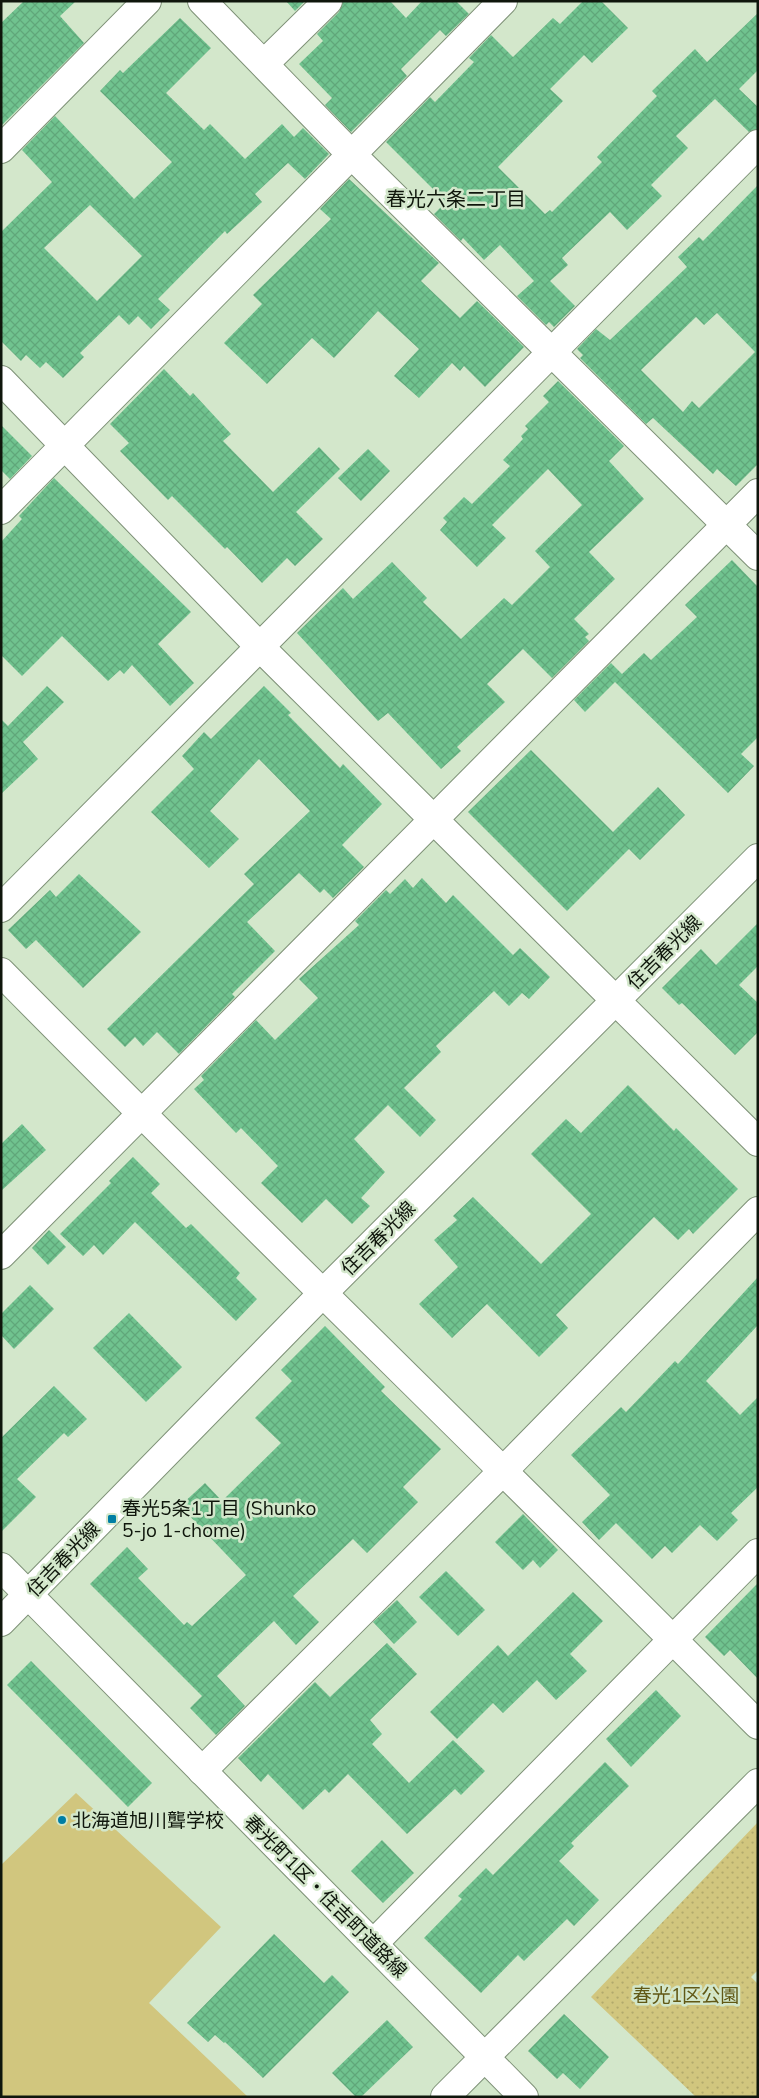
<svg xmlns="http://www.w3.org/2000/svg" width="759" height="2098" viewBox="0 0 759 2098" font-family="Mulish,'Noto Sans JP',sans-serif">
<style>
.grass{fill:url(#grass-dots)}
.pitch{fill:#d1c67e}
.building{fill:url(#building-cross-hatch);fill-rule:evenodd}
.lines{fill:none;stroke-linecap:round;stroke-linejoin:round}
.minor-casing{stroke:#7e9177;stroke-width:30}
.minor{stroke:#fff;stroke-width:28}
.poi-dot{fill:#007ea4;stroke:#d3e7cb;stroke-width:2}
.labels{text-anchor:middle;stroke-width:5;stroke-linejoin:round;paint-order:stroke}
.street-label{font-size:19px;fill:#0f160c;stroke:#d3e7cb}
.poi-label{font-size:19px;fill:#0f160c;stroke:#d3e7cb;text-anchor:start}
.park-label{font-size:19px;fill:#615815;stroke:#d3e7cb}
.neighbourhood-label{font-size:20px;fill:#0f160c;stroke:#d3e7cb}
</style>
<defs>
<pattern id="grass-dots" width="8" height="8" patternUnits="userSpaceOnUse" patternTransform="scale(1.25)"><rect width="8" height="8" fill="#d1c67e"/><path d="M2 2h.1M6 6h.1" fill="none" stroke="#b2a96c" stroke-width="1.8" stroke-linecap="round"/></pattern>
<pattern id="building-cross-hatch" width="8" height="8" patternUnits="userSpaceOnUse" patternTransform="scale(1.25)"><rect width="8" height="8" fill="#70c38f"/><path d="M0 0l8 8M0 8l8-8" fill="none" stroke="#60a77a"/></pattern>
</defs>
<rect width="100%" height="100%" fill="#d3e7cb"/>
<polygon class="grass" points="758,1822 758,1970 751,1977 758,1984 758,2097 696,2097 591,1997"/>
<polygon class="pitch" points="76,1793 221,1927 149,2003 248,2097 1,2097 1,1865"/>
<g class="building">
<polygon points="24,1 76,1 60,16 84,43 1,126 1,23"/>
<polygon points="286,1 305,1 295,11"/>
<polygon points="343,1 390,1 406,18 422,1 456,1 469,14 446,36 440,30 401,69 407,76 351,132 325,105 332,98 299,64 323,41 317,34 339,12"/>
<polygon points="583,1 601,1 628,28 592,63 584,55 550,89 563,101 498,167 545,214 550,210 552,212 602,162 597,157 657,96 652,91 695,49 707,62 758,13 758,70 739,89 758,107 758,129 749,132 715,99 676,136 688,148 651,185 662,196 627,230 610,212 562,258 568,265 550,281 575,306 554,327 549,322 546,325 517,296 534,281 500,245 484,260 463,238 461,241 434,214 446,202 386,142 430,97 435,102 474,62 469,58 491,35 513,57 553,18 560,24"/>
<path d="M 180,18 L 211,48 L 166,93 L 204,130 L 210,124 L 245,159 L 282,124 L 294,137 L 303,128 L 329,154 L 305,179 L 288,163 L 255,194 L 262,202 L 227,234 L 225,231 L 158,299 L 170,310 L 151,329 L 138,316 L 129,325 L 119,315 L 80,353 L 84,357 L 63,378 L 46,362 L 40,368 L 26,355 L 21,361 L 1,341 L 1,232 L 52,182 L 22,150 L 55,116 L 134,199 L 172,162 L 100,91 L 120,70 L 123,73 ZM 90,205 L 142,256 L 97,301 L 44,248 Z"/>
<polygon points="349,179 439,263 421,281 460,318 477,301 524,347 485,387 464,366 460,371 452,363 419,398 394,376 419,349 378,311 334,358 312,338 267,384 224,343 262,304 253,295 331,219 320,209"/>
<path d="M 758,185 L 758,464 L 736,486 L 717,469 L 713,474 L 653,418 L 646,424 L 580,358 L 583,355 L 577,349 L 596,329 L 610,340 L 687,267 L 678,257 L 699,237 L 703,241 ZM 717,313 L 755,352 L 699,408 L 692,401 L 683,412 L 641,370 L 696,317 L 704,325 Z"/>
<polygon points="164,369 190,396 193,393 231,434 223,441 273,492 319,447 340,469 296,512 323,539 295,566 287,558 262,583 227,547 225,549 172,496 168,500 120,451 129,443 110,424"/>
<polygon points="558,381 624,446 609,461 644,499 589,552 615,579 574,619 589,634 585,637 589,641 552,678 523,649 487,684 505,702 457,747 461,751 441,769 388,713 378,721 297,633 343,588 353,599 392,562 427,598 423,602 461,639 504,598 512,605 550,567 535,551 582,505 548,469 492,525 506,538 477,567 440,530 447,522 443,518 464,497 472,504 510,466 503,460 523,439 521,436 528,429 525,426 549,402 543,396"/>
<polygon points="1,425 32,456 10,479 1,470"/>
<polygon points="368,449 390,471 361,501 338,478"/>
<polygon points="54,478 191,612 158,644 194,683 170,706 132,665 124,674 120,670 108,681 62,636 22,676 1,655 1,542 22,519 19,516"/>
<polygon points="732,560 758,587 758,737 741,754 754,766 728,793 615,682 585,712 574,700 611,663 622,674 644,653 651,660 697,617 685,605"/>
<polygon points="47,686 64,702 23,742 38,759 1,794 1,719 8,726"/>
<polygon points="264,686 291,713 288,715 340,768 343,764 382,804 342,845 364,867 333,898 324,889 320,893 299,873 247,922 275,951 232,994 235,997 179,1054 157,1032 143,1046 135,1037 125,1047 107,1029 254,884 244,874 310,811 259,759 210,811 239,839 209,868 151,812 194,769 182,756 204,732 211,739"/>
<polygon points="531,750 613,832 658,787 685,815 640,860 629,849 567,911 468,812"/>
<polygon points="79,874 141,932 83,988 36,940 26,949 8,930 50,890 56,897"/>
<polygon points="422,878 446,903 453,895 513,955 520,948 550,977 529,999 522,993 509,1006 494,991 436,1046 441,1052 404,1088 436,1120 420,1137 388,1105 354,1139 385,1172 361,1198 370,1206 352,1224 326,1199 302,1223 261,1183 278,1166 241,1128 236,1133 194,1089 204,1080 201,1076 256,1020 275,1040 318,998 299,979 359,925 355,921 386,890 390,894 405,879 413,888"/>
<polygon points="758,923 758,966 739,985 758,1003 758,1032 735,1055 682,1003 679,1005 662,988 701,949 716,965"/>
<polygon points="628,1085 674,1131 676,1128 738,1189 693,1234 689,1229 678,1240 654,1217 556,1315 568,1328 539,1357 487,1304 452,1338 419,1304 458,1267 434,1240 457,1220 453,1216 473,1197 541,1264 591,1214 531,1154 566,1119 581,1133"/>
<polygon points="22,1124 46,1150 1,1191 1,1144"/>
<polygon points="133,1157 160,1184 151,1193 186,1228 191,1224 240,1273 236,1278 257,1299 236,1321 135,1222 103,1255 94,1245 83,1256 60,1234 111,1183 109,1181"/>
<polygon points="49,1230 66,1247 48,1265 32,1248"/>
<polygon points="758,1277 758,1325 706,1381 740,1415 758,1397 758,1487 731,1513 738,1520 717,1541 700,1525 672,1553 665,1546 652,1559 616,1523 599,1540 582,1522 610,1495 571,1455 621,1407 626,1412 675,1361 678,1364"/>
<polygon points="30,1285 54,1309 14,1349 1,1335 1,1314"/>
<polygon points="129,1313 182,1367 146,1402 93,1348"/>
<polygon points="325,1326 385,1387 381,1391 441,1449 403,1487 418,1502 367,1553 353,1539 293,1596 319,1622 296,1645 274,1621 217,1676 245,1706 216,1735 190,1708 202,1696 90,1584 127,1547 148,1569 138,1578 184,1625 187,1622 192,1626 246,1575 180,1506 205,1483 222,1501 281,1443 255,1418 292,1381 281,1370"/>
<polygon points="54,1386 87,1419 68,1437 64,1433 17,1479 36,1497 1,1532 1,1438"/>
<polygon points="523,1514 558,1550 540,1568 533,1560 523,1570 495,1542"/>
<polygon points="446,1571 485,1610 458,1636 419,1597"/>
<polygon points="758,1583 758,1679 730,1650 724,1656 705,1637"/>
<polygon points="573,1592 603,1621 570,1654 587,1671 556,1700 537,1680 503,1713 493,1703 457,1739 430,1712 498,1645 508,1656"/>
<polygon points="397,1600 417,1622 394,1644 373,1622"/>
<polygon points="387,1643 417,1674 370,1720 382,1734 372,1744 409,1783 453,1740 485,1771 461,1795 455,1789 407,1834 348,1774 329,1793 325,1789 303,1810 268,1774 261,1782 238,1758 315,1682 330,1697"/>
<polygon points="31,1661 152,1783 128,1807 7,1685"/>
<polygon points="656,1690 681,1716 631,1767 606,1739"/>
<polygon points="605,1762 629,1786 571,1843 574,1846 559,1861 599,1900 574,1926 567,1919 524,1961 518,1955 481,1993 424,1938 462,1899 458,1896 486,1868 493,1875"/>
<polygon points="382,1840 414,1873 383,1903 351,1871"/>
<polygon points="274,1934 324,1983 332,1975 349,1992 263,2078 225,2042 224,2043 215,2035 208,2042 187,2023"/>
<polygon points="564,2014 609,2057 580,2089 563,2073 557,2079 528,2051"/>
<polygon points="387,2020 413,2047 361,2097 356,2097 332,2073"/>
</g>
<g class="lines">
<defs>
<g id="minor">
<polyline points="202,1 351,154 758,556"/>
<polyline points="264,64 328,1"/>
<polyline points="1,149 147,1"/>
<polyline points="1,380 259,646 758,1142"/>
<polyline points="1,510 503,1"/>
<polyline points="1,908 758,144"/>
<path d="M 1,972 C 251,1226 507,1472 758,1725"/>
<polyline points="1,1255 758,493"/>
<polyline points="1,1567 524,2097"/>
<polyline points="1,1622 324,1292 758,858"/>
<polyline points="202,1771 504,1470 758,1211"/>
<polyline points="373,1944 758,1553"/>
<polyline points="445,2097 758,1783"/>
</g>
</defs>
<use href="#minor" class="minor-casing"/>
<use href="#minor" class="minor"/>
</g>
<g class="poi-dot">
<rect x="107" y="1514" width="10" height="10" rx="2.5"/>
<circle cx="62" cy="1820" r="5"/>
</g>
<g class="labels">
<g class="street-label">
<text transform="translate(664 952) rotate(-45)" y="7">住吉春光線</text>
<text transform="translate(378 1238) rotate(-45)" y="7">住吉春光線</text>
<text transform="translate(63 1559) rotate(-46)" y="7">住吉春光線</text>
<text transform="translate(326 1896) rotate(45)" y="7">春光町1区・住吉町道路線</text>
</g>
<g class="poi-label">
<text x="122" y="1515">春光5条1丁目 (Shunko<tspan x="122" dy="22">5-jo 1-chome)</tspan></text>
<text x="72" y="1827">北海道旭川聾学校</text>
</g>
<g class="park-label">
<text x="686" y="2002">春光1区公園</text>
</g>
<g class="neighbourhood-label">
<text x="456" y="206">春光六条二丁目</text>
</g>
</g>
<rect width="759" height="2098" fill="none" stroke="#0f160c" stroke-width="5"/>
</svg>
